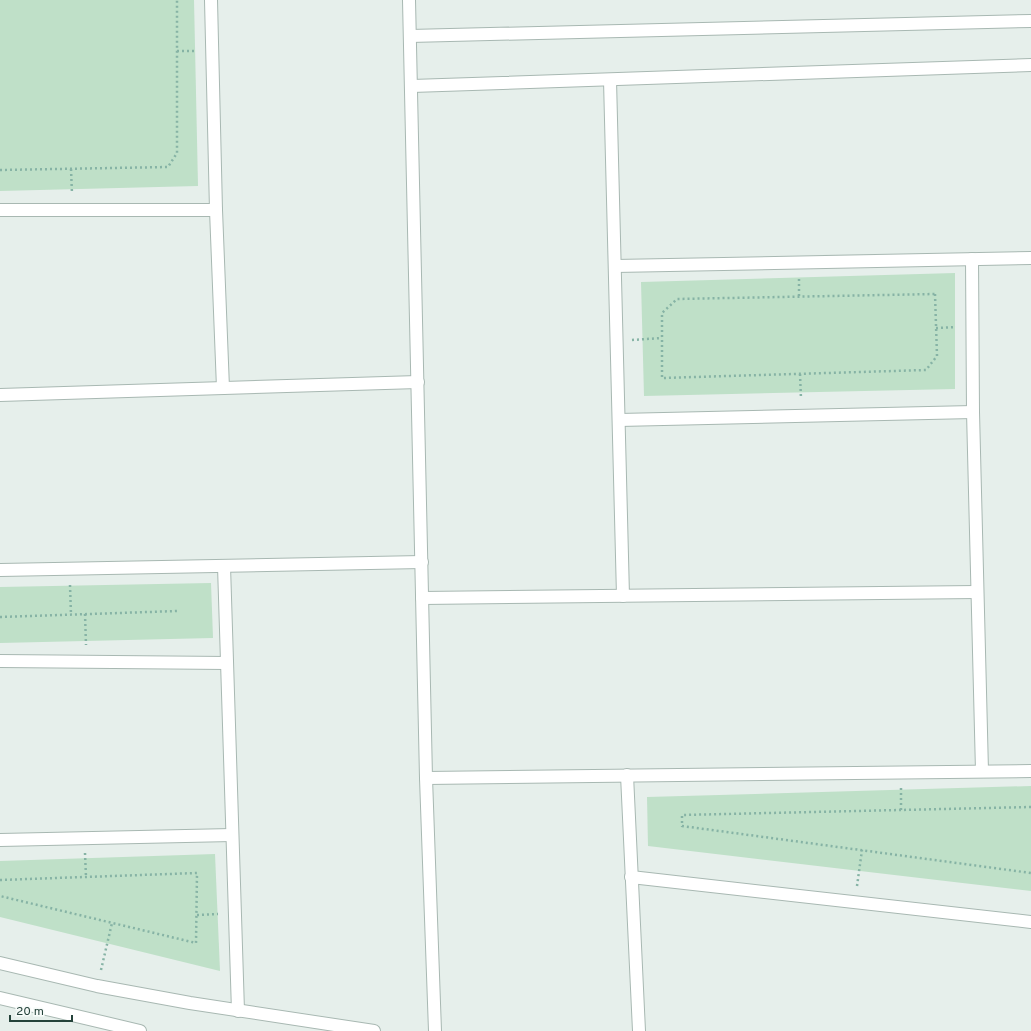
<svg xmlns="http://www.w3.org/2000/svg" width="1031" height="1031" viewBox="0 0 1031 1031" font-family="Overpass,sans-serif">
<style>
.green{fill:#bfe0c8}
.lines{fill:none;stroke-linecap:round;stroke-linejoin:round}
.minor-casing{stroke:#a8b8b2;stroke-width:14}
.path{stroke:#86b3a5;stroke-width:2.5;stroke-dasharray:2 3;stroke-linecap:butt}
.minor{stroke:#fff;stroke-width:12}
</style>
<rect width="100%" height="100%" fill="#e6efeb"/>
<g class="green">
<polygon points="0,0 194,0 198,186 0,191"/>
<polygon points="955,273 955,389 644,396 641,282"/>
<polygon points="211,583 213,638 0,643 0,587"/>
<polygon points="1031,786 1031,891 648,846 647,797"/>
<polygon points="215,854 220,971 0,917 0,861"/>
</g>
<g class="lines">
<defs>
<g id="minor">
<polyline points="211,0 216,210 223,388"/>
<polyline points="409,0 426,778 435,1031"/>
<polyline points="410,36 1031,21"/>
<polyline points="610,80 623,596"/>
<polyline points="412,86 1031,65"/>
<polyline points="0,210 216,210"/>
<polyline points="972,259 973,412 982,771"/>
<polyline points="615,266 1031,258"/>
<polyline points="0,395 418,382"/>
<polyline points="619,420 973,412"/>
<polyline points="224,566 238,1011"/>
<polyline points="0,570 422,562"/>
<polyline points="422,598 977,592"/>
<polyline points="0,661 227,663"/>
<polyline points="627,775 639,1031"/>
<polyline points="426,778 1031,771"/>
<polyline points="0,840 232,835"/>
<polyline points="631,877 1031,922"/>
<polyline points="0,963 97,986 190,1003 374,1031"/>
<polyline points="0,998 140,1031"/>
</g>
</defs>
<use href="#minor" class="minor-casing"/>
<g class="path">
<polyline points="177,51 196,51"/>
<polyline points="71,169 72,194"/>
<polyline points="0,170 168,167 177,153 177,0"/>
<polyline points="799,279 799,296"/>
<polygon points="935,294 937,356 926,370 662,378 662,313 677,299"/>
<polyline points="936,328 956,327"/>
<polyline points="632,340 662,338"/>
<polyline points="800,374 801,399"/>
<polyline points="70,585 71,615"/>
<polyline points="85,614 86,645"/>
<polyline points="0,617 178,611"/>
<polyline points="901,788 901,810"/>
<polyline points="1031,807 682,815 682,826 1031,873"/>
<polyline points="85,853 86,877"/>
<polyline points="0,880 197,873 196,943 0,896"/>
<polyline points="857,886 862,850"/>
<polyline points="197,915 218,914"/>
<polyline points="101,970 112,923"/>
</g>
<use href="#minor" class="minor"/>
</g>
<path d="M10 1015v6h62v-6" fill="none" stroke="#24423a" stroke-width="2"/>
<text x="16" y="1015" font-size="12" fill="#24423a" stroke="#f7fbf9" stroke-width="3" paint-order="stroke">20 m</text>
</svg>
